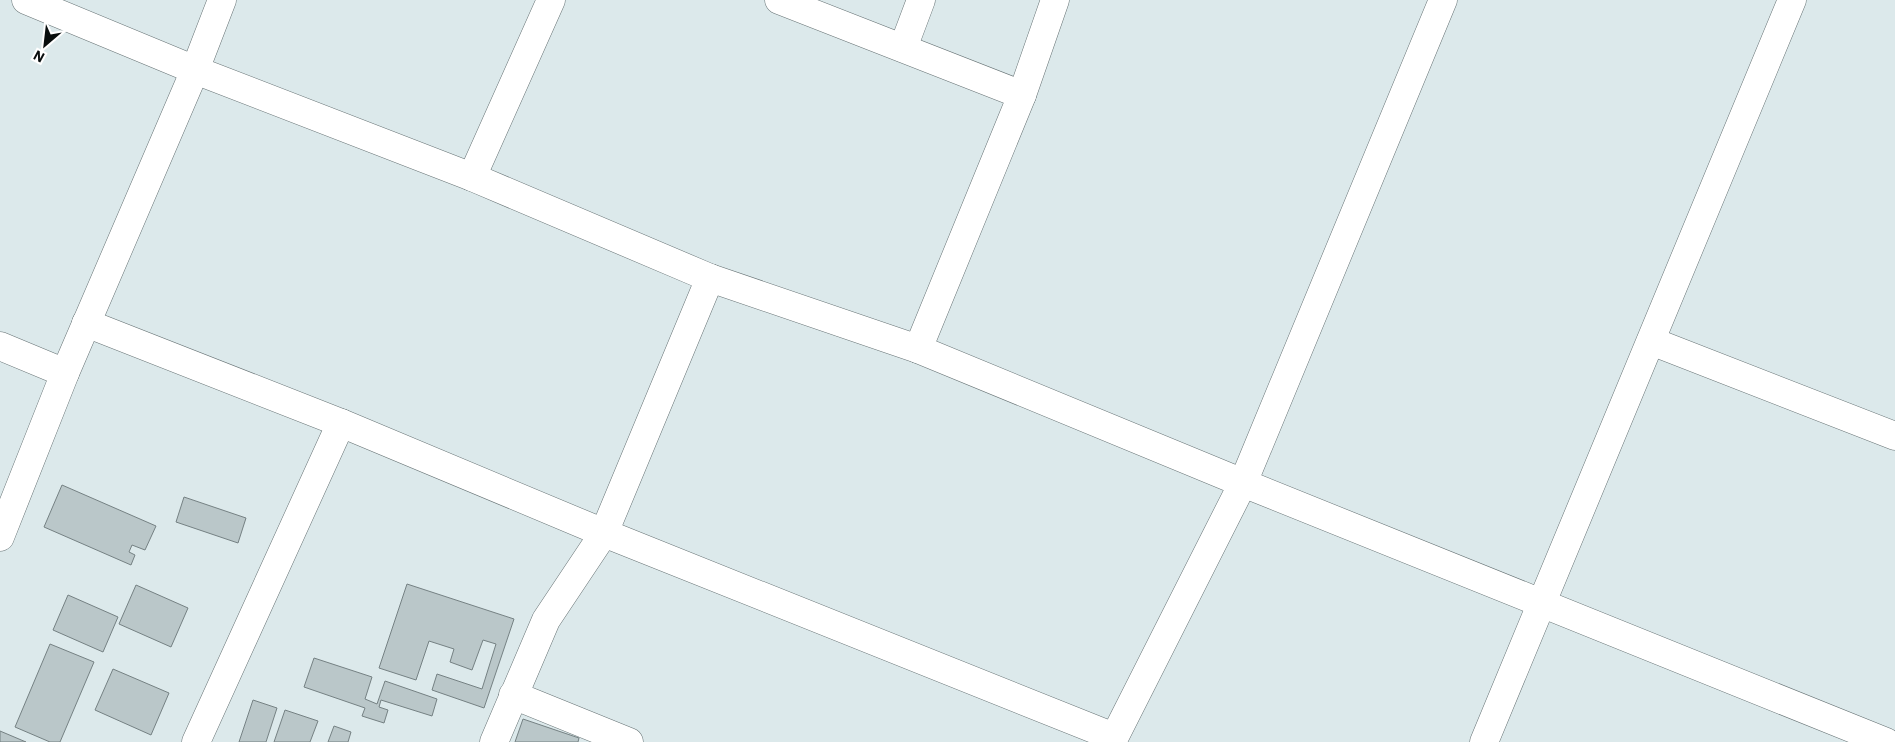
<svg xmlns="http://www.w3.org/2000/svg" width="1895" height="742" viewBox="0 0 1895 742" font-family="'IBM Plex Sans',sans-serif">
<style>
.building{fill:#bac7c9;stroke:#758183}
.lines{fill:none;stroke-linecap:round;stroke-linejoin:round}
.minor-casing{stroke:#677375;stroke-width:29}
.tertiary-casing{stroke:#677375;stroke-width:29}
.minor{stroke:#fff;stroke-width:28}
.tertiary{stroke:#fff;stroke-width:28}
</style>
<rect width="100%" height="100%" fill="#dce9eb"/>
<g class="building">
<polygon points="62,485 156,526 145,550 132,545 129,552 135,555 131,565 44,527"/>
<polygon points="184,497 246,518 238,543 176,522"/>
<polygon points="407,584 514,619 484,708 432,690 437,674 482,689 496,644 483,640 472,670 450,662 454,649 429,641 416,680 379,668"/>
<polygon points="136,585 188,608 171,647 119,624"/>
<polygon points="68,595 118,617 103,652 53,630"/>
<polygon points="50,644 94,662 60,742 50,742 15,727"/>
<polygon points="314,658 372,677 365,699 377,704 385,681 437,699 432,716 381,700 379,707 388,710 384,723 362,716 365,708 304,687"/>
<polygon points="113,669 169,693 151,735 95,710"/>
<polygon points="253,700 277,708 266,742 239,742"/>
<polygon points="285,710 318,721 310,742 274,742"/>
<polygon points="523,719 579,738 578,742 515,742"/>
<polygon points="334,726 351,732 348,742 328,742"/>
<polygon points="0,731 26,742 0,742"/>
</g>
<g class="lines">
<defs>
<g id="minor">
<polyline points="26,0 195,70 472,177 710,278 918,349 1243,483 1886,742"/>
<polyline points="779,0 1022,95"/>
<polyline points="903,48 921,0"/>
<polyline points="472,177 551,0"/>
<polyline points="86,323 341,423 604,533 1114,737"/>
<polyline points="1651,341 1895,436"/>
<polyline points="0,346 65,373"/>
<polyline points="918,349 1022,95 1055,0"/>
<polyline points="0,537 65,373 195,70 222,0"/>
<polyline points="513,695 629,742"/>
<polyline points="196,742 341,423"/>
<polyline points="494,742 546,620 604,533 710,278"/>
<polyline points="1484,742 1792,0"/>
</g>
<polyline id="tertiary" points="1112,742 1243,483 1443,0"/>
</defs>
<use href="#minor" class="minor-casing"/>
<use href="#tertiary" class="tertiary-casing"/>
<use href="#minor" class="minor"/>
<use href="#tertiary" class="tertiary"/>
</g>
<g transform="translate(45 45) rotate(208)" stroke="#ffffff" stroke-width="4" paint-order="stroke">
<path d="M0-4L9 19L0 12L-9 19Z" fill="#080d0d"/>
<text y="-8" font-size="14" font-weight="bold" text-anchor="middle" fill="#080d0d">N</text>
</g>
</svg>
